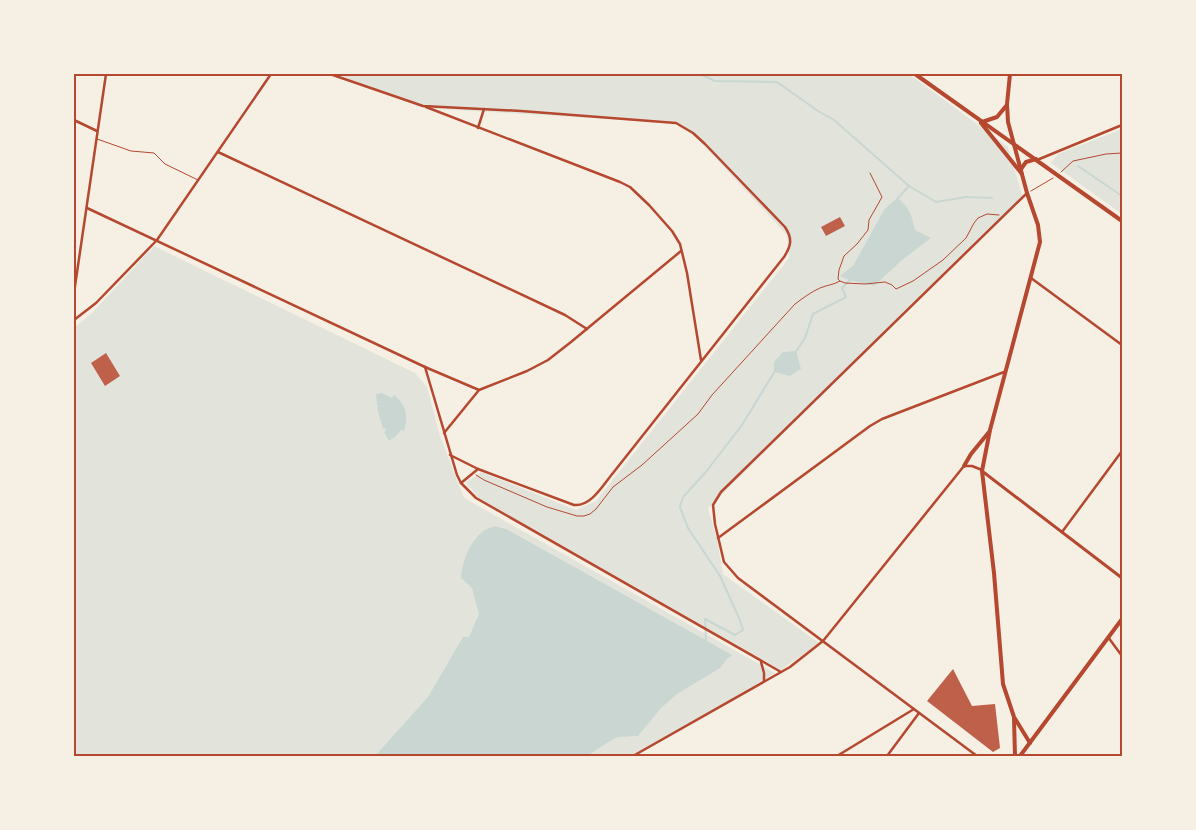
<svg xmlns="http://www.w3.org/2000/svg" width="1196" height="830" viewBox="0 0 1196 830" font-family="Arial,sans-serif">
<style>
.green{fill:#e2e4dc}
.water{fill:#c9d6d2}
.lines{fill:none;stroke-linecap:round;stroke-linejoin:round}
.stream{stroke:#c9d6d2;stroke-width:2}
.building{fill:#bf614a}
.path{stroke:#b5482f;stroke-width:1}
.service{stroke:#b5482f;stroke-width:1}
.minor{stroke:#b5482f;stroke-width:2.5}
.tertiary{stroke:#b5482f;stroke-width:3}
.secondary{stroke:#b5482f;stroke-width:4}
.neatline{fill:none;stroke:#b5482f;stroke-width:2}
</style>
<rect width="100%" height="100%" fill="#f6efe4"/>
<g class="green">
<polygon points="337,74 909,74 1008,147 1023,198 708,508 717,540 723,574 819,643 781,670 480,499 466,483 481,472 576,510 596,501 789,258 787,235 694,135 675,123 424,108"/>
<polygon points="1122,129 1122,214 1051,163 1058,154"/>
<polygon points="154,246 415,373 427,387 440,436 464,498 775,673 636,756 74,756 74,328 92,313"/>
</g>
<g class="water">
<path d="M 897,198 C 909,206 912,216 915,230 L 931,238 L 902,260 L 874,286 L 849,280 L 840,276 L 853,266 L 884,210 Z"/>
<polygon points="796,351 801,369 790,376 774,372 774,362 783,352"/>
<path d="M 382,393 L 392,398 L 394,395 C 406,404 409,417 404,431 L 401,430 L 396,436 L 389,441 L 384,432 L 386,431 L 385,428 L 383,429 L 377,407 L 379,407 L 377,404 L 376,394 Z"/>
<path d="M 494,526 L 506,529 L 732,655 L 726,660 L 720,668 L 677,694 L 661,708 L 638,736 L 619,737 L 613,739 L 587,756 L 375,756 L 428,697 L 463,637 L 469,637 L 479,614 L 472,588 L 461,578 C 462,561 470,542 483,531 C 486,529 491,528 494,526 Z"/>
</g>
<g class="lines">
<g class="stream">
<polyline points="700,74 715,81 777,82 818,111 834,120 909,186"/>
<polyline points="1078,166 1122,196"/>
<polyline points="897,199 909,186 936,202 966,197 992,198"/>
<polyline points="795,353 805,338 813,314 846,297 842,288 851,279"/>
<polyline points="706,641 705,619 735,635 743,630 739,618 720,576 688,528 680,507 683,497 705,473 742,425 775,371"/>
</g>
</g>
<g class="building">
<polygon points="840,217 845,226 826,236 821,227"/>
<polygon points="106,353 120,376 105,386 91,363"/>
<polygon points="953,669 972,706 995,704 1000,748 993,752 927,701"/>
</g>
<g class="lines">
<g class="path">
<polyline points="1061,172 1073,161 1106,154 1122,153"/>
<polyline points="1031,191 1053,178"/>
<polyline points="840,281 838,279 839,270 844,256 857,244 868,230 869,220 882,197 870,173"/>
<path d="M 476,475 L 484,480 L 547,507 L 577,516 L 584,516 L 590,514 L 596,509 L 613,487 L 642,465 L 698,414 L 712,395 L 795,304 C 803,298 811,292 820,288 C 827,285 833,285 840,281 L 845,283 L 865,284 L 885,282 L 892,285 L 896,289 L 913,281 L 943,260 L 966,238 L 974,223 L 978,218 L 987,214 L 999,215"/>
</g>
<polyline class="service" points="97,139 131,151 154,153 165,164 198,180"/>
<g class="minor">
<path d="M 330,74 L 423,106 L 521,111 L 676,123 L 693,133 L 705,144 L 785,227 C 793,239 791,246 784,257 L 613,473 C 603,485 591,507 574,505 L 478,469 L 461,483"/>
<polyline points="426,107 620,182 630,187 649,205 672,231 680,244 687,273 701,360"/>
<polyline points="74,120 97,131"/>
<polyline points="478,128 484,109"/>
<polyline points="218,152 565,315 587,329"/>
<polyline points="1037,160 1122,125"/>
<polyline points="87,208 425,367 457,475 461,483 476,498 781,672"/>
<polyline points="1031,278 1122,345"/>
<polyline points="74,293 106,74"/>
<polyline points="74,320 96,303 157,240 271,74"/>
<polyline points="425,367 479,390"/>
<polyline points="444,433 479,390 527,371 548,360 571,342 681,251"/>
<polyline points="450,455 478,469"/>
<polyline points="1062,532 1122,451"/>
<polyline points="718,538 870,426 882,419 1004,372"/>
<polyline points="1108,637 1122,656"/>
<polyline points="761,662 764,673 764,681"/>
<polyline points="633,756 790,667 823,641 964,466 972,466 982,470"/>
<polyline points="837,756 914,709"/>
<polyline points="887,756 919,713"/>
<polyline points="977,756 738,578 724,562 715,524 713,505 721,492 1027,193"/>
</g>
<polyline class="tertiary" points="982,471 1122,578"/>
<g class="secondary">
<polyline points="915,74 1122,221"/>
<polyline points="1010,74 1007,104 1008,122 1027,193 1038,225 1040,242 990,430 982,471 994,573 1003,684 1014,717 1030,743"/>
<polyline points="982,122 997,117 1006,106"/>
<polyline points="981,123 1022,174"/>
<polyline points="1021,169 1026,162 1036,159"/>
<polyline points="964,466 971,454 989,432"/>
<polyline points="1014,719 1015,756"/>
<polyline points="1020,756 1122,619"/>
</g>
</g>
<rect width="1196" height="830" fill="none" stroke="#f6efe4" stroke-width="150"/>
<rect x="75" y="75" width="1046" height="680" class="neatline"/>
</svg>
